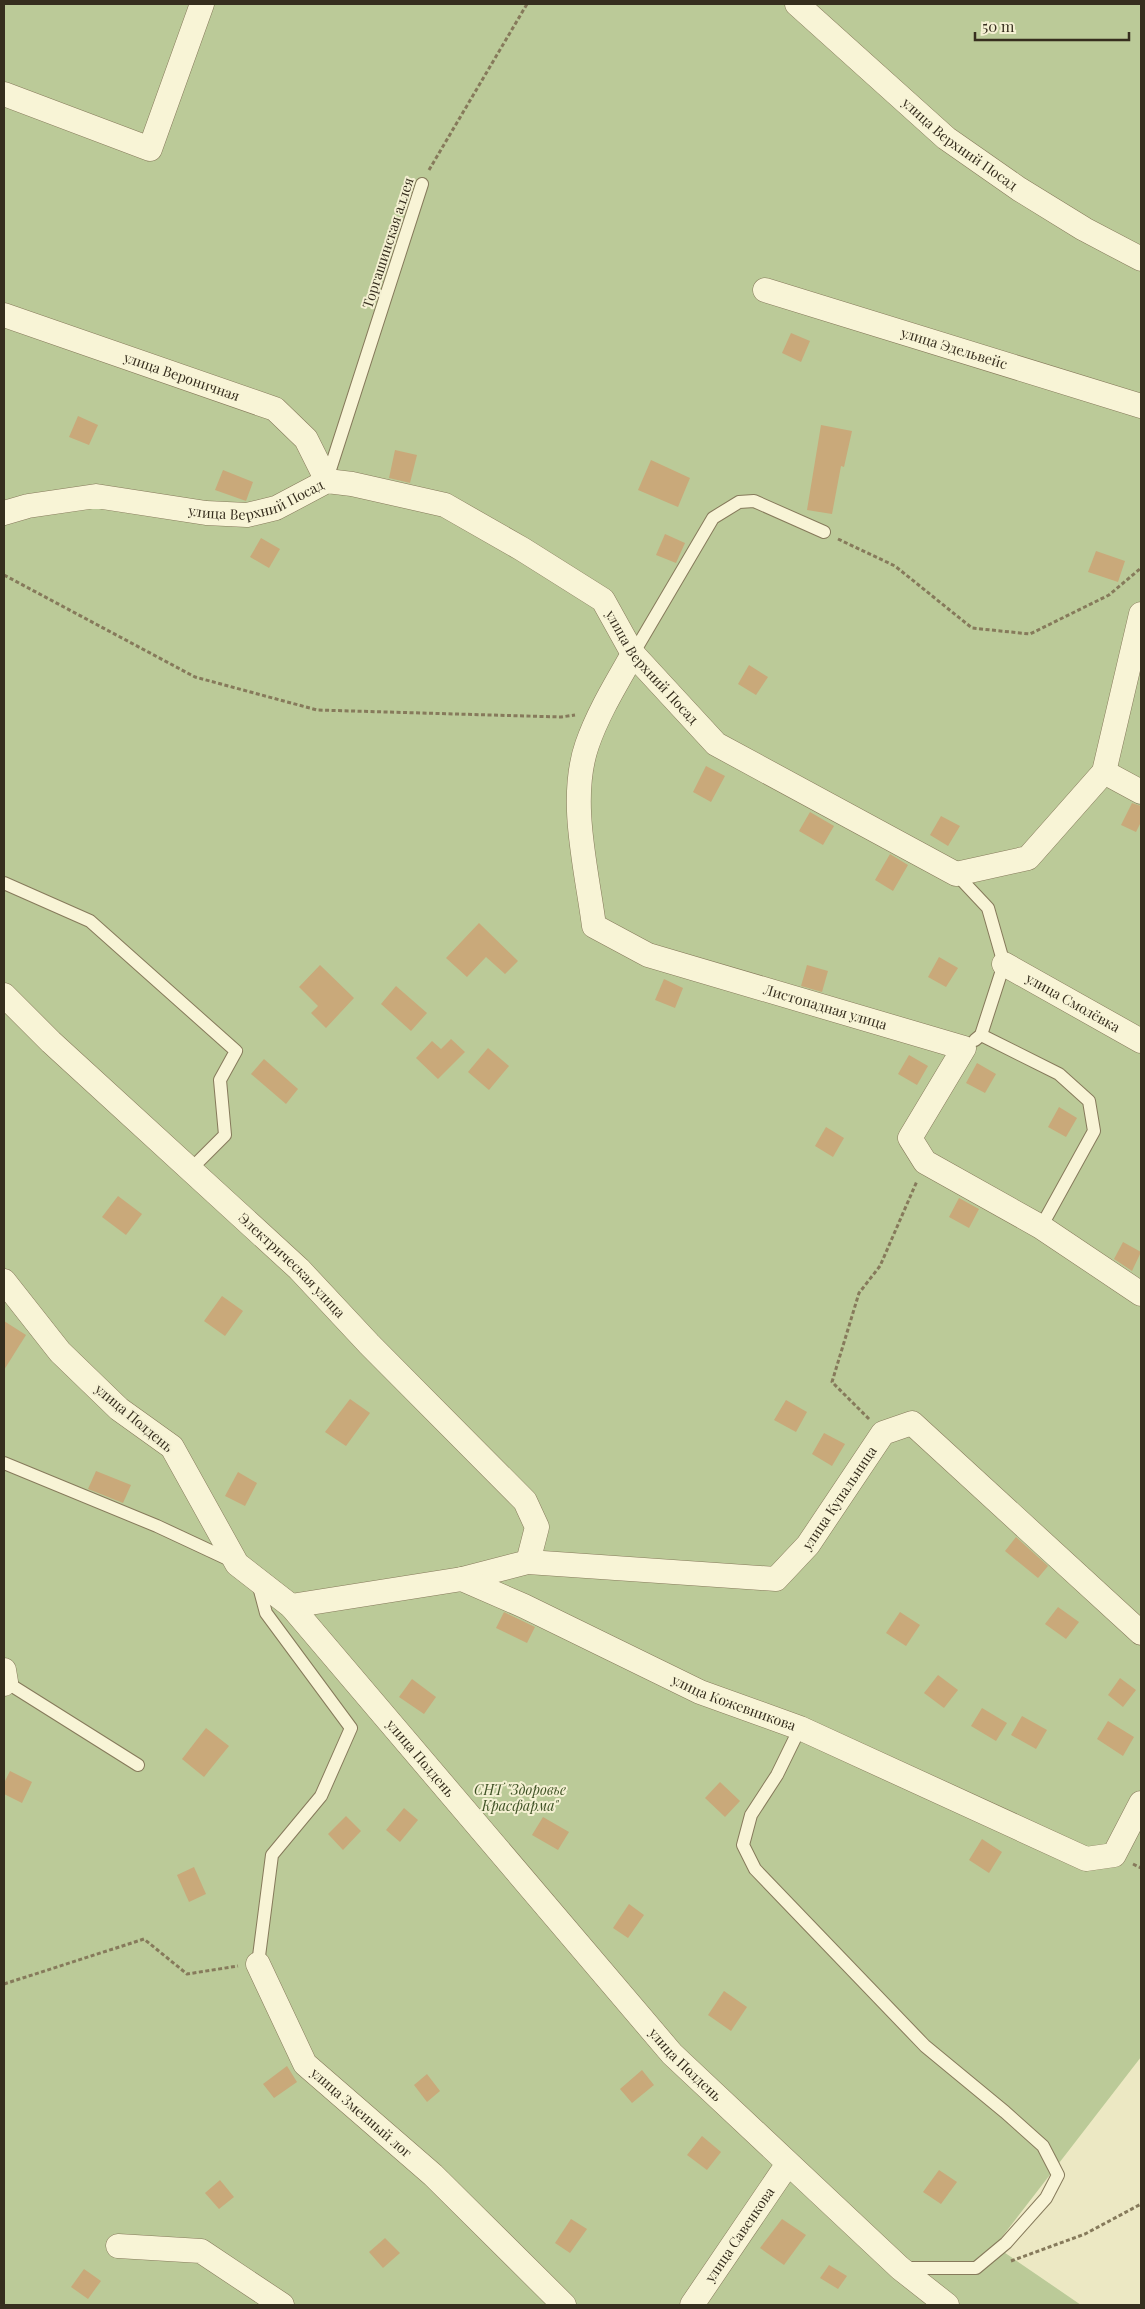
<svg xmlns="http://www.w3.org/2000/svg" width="1145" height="2309" viewBox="0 0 1145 2309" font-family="'Playfair Display',serif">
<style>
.green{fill:#bbca98}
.building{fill:#c9a97a}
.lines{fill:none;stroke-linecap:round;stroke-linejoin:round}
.service-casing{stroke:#867a5b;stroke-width:14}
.minor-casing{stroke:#867a5b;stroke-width:25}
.path{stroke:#867a5b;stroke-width:3;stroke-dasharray:4 2.5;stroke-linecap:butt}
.service{stroke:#f8f4d6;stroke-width:12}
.minor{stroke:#f8f4d6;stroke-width:24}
.labels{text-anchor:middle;stroke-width:4;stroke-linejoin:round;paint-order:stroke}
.street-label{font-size:14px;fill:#362e1e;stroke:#f4f0d2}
.park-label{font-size:14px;font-style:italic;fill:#3f5225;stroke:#f4f0d2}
</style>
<rect width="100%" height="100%" fill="#ece8c3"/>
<polygon class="green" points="4,4 1141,4 1141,2057 995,2246 1081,2305 4,2305"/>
<g class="building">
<polygon points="791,333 810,341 801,362 782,353"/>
<polygon points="78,416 98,425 89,445 69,437"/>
<polygon points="821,425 852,431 844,467 841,466 832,514 807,510"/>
<polygon points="395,450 417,455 410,483 389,478"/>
<polygon points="651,460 690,478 678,507 638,490"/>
<polygon points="223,470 253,482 246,501 215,490"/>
<polygon points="665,534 685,543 676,563 656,555"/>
<polygon points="261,538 280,549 269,568 250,557"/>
<polygon points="1096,551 1125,561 1118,582 1088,572"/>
<polygon points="749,665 768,677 756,695 738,684"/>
<polygon points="706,766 725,776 711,802 693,792"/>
<polygon points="1132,803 1141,806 1141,822 1136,832 1121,825"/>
<polygon points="810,812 834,826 823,845 799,831"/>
<polygon points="941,816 960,826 948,846 930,835"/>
<polygon points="890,854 908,865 893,891 875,880"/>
<polygon points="479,923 518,961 505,974 486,957 467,977 446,958"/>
<polygon points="939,957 958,968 946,987 928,977"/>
<polygon points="320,965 354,998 326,1028 311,1013 318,1006 299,987"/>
<polygon points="807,965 828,971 822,992 801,986"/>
<polygon points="664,979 683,988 675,1008 655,1000"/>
<polygon points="396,986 427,1013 411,1031 381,1004"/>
<polygon points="451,1039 465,1052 438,1079 416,1058 432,1041 441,1049"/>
<polygon points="488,1048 509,1066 489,1090 468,1072"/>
<polygon points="909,1055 928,1066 917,1085 898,1074"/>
<polygon points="264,1059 298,1089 286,1104 251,1074"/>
<polygon points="977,1063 996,1074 985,1093 966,1083"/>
<polygon points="1059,1107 1077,1118 1066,1137 1048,1127"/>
<polygon points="826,1127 844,1138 833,1157 815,1146"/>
<polygon points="118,1196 142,1214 126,1235 102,1217"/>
<polygon points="959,1198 979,1209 969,1228 949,1217"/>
<polygon points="1123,1242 1141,1252 1132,1271 1114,1259"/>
<polygon points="222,1296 243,1311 225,1336 204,1321"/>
<polygon points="4,1321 26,1335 4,1370"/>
<polygon points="350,1399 370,1413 346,1446 325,1432"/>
<polygon points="786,1400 807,1412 796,1432 774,1420"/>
<polygon points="824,1433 845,1444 832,1466 812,1454"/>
<polygon points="96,1471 131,1485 123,1503 88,1489"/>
<polygon points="238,1472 257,1483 245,1506 225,1496"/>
<polygon points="1016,1537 1048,1566 1038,1578 1005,1551"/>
<polygon points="1058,1607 1079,1622 1066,1639 1045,1624"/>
<polygon points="504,1612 535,1627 527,1643 496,1628"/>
<polygon points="900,1612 920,1625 906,1646 886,1633"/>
<polygon points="938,1675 958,1690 944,1708 924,1693"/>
<polygon points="1120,1678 1136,1690 1123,1707 1108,1695"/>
<polygon points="412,1679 436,1697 424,1714 399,1697"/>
<polygon points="982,1708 1007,1723 996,1741 971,1726"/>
<polygon points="1022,1716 1047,1730 1036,1749 1011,1735"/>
<polygon points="1108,1721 1134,1737 1123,1756 1097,1739"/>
<polygon points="206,1728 229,1746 204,1777 182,1759"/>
<polygon points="10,1771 32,1782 22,1803 4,1794 4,1783"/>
<polygon points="720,1782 740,1801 725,1817 705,1798"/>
<polygon points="404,1808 418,1820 400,1842 386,1830"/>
<polygon points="346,1816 361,1831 343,1850 328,1834"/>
<polygon points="543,1817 569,1832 558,1850 532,1835"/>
<polygon points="982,1839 1002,1852 989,1873 969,1860"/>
<polygon points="194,1867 206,1894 189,1902 177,1875"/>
<polygon points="629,1904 644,1915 628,1938 613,1928"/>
<polygon points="724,1991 747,2007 731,2031 708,2015"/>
<polygon points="287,2066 297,2082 274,2098 263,2084"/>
<polygon points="642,2070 654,2085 632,2103 620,2089"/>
<polygon points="427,2074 440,2091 427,2102 414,2085"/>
<polygon points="702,2136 721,2152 707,2170 687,2155"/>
<polygon points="939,2170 957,2182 941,2204 923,2192"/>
<polygon points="220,2180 234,2197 219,2209 205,2193"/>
<polygon points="571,2219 587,2229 570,2253 555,2243"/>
<polygon points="782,2219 806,2235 784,2265 760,2248"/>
<polygon points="385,2238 400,2253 383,2268 369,2252"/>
<polygon points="829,2265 847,2276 838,2289 820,2278"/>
<polygon points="84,2269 101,2281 88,2299 71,2287"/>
</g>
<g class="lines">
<defs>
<g id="service">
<polyline points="327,479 422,184"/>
<polyline points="633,654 713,518 739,502 754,501 824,532"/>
<polyline points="956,874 988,908 1004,964 981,1035 975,1040"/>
<polyline points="4,883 90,921 236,1051 220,1080 225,1135 191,1169"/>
<polyline points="981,1035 1059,1074 1089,1101 1094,1131 1041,1227"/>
<polyline points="4,1463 157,1526 232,1561"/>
<polyline points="258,1583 266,1613 351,1728 321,1796 272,1855 258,1964"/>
<polyline points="6,1682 138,1765"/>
<polyline points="800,1728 777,1775 751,1815 743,1845 755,1869 925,2046 1005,2112 1043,2146 1058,2175 1046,2198 1006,2243 976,2268 903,2268"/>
</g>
<g id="minor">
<path id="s1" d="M 797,4 L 946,138 L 1019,189 L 1084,229 L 1141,259"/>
<polyline points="4,94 150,149 202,4"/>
<path id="s2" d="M 765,290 L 1141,406"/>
<path id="s3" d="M 4,315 L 275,409 L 306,439 L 327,481"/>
<path id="s4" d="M 4,513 L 28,506 L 96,496 L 206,513 L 247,515 L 276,508 L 327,481 L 352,484 L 445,505 L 522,549 L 603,600 L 633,654 L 716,744 L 956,874 L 1028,858 L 1104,772 L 1141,614"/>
<path id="s5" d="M 633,654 C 616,684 598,713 587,745 C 568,800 587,871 594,926 L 648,955 L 964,1048 L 910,1138 L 925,1162 L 1041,1227 L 1141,1294"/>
<polyline points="1104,772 1141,792"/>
<path id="s6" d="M 1004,964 L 1141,1041"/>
<path id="s7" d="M 4,995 L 51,1042 L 299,1269 L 369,1344 L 525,1501 L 537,1527 L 528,1562"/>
<path id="s8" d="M 4,1281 L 60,1352 L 119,1409 L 172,1447 L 237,1564 L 291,1606 L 672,2054 L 900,2268 L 947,2305"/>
<path id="s9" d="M 462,1579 L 528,1562 L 776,1579 L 808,1545 L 883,1433 L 912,1423 L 1141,1633"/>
<path id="s10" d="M 291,1606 L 462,1579 L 524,1606 L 700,1692 L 800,1728 L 1086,1859 L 1114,1855 L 1141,1803"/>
<polyline points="4,1670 6,1682 4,1684"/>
<path id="s11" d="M 258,1964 L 305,2064 L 433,2175 L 564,2305"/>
<polyline points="118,2246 201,2251 282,2305"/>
<path id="s12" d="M 692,2305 L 787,2165"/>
</g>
</defs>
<use href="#service" class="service-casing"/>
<use href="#minor" class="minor-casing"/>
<g class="path">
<polyline points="429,170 527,4"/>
<polyline points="838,539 895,566 972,628 1030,634 1109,595 1141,568"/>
<polyline points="4,575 195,677 317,710 561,717 575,715"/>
<polyline points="869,1419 832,1382 859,1293 880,1266 917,1181"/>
<polyline points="1133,1864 1141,1868"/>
<polyline points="4,1984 144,1939 187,1974 238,1966"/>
<polyline points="1011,2261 1085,2234 1141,2204"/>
</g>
<use href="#service" class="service"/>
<use href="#minor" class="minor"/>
</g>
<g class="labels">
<g class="street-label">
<text dy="5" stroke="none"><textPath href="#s1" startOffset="215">улица Верхний Посад</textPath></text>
<text transform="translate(388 243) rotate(-72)" y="5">Торгашинская аллея</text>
<text dy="5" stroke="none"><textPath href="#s2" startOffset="198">улица Эдельвейс</textPath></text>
<text dy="5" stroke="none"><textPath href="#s3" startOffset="188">улица Вероничная</textPath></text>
<text dy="5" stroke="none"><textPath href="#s4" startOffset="258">улица Верхний Посад</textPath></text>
<text dy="5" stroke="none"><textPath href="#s4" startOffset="722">улица Верхний Посад</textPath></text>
<text dy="5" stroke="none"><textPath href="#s6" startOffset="79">улица Смолёвка</textPath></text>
<text dy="5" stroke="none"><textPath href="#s5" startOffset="531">Листопадная улица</textPath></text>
<text dy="5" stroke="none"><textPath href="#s7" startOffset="395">Электрическая улица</textPath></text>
<text transform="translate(134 1418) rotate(40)" y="5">улица Полдень</text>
<text dy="5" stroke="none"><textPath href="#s9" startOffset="420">улица Купальница</textPath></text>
<text dy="5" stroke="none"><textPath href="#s10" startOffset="472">улица Кожевникова</textPath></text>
<text dy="5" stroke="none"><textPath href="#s8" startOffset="640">улица Полдень</textPath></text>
<text dy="5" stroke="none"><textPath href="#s8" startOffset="1045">улица Полдень</textPath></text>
<text dy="5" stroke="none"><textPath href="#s11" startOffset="185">улица Змеиный лог</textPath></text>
<text dy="5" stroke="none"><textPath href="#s12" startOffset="85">улица Савенкова</textPath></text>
</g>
<g class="park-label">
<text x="520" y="1795">СНТ "Здоровье<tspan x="520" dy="16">Красфарма"</tspan></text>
</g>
</g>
<rect width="1145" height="2309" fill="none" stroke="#362e1e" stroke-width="10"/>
<path d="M975 32v8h154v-8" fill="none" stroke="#362e1e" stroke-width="2.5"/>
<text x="982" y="32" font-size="15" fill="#362e1e" stroke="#f4f0d2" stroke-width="4" paint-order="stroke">50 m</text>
</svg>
